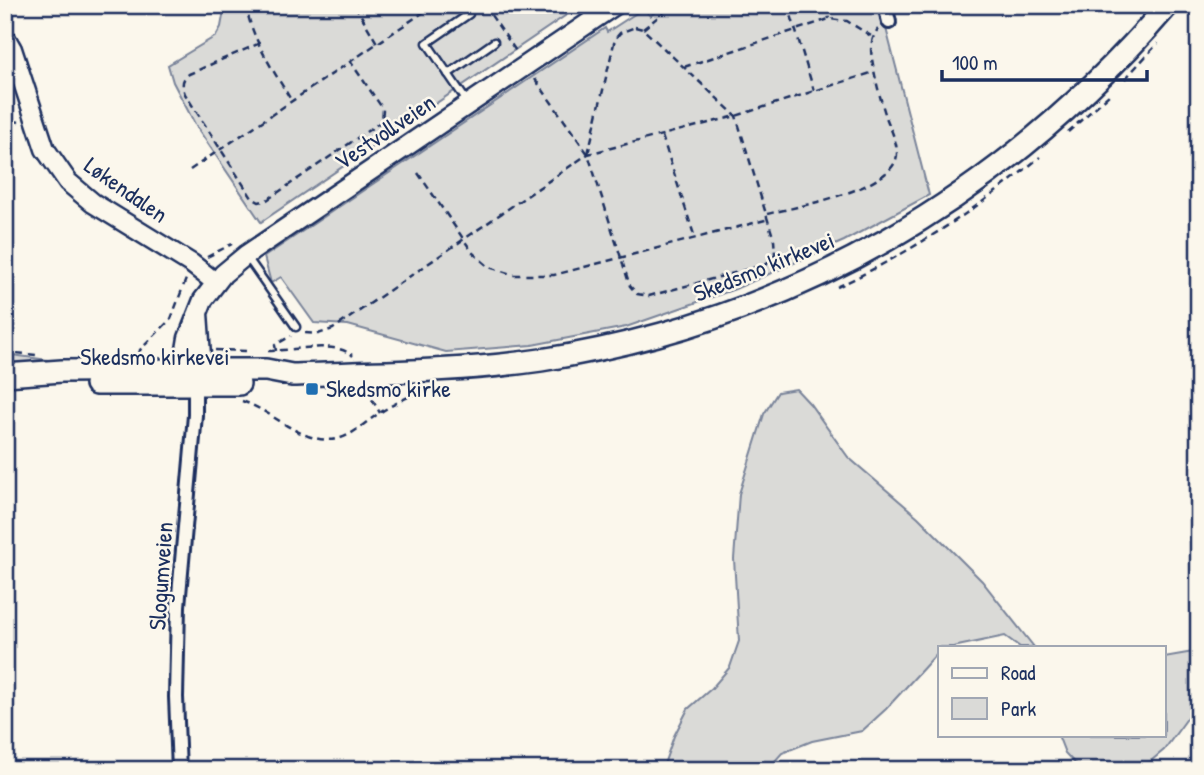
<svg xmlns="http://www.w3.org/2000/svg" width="1204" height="775" viewBox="0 0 1204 775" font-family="'Patrick Hand',sans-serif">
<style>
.green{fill:#dadad7;stroke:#7a849a;stroke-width:2}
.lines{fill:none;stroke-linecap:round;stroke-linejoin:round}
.lane-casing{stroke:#1b2f5e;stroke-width:11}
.street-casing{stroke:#1b2f5e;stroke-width:18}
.secondary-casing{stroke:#1b2f5e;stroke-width:23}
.highway-casing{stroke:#1b2f5e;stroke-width:26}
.path{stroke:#1b2f5e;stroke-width:2.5;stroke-dasharray:7 5;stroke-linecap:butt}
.lane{stroke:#fbf7ec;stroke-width:6}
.street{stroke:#fbf7ec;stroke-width:12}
.secondary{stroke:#fbf7ec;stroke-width:18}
.highway{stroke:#fbf7ec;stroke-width:21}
.poi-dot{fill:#1f6fb2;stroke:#fbf7ec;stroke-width:2.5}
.labels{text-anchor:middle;stroke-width:5;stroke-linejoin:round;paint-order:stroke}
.street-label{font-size:24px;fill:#1b2f5e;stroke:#fbf7ec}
.poi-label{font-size:24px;fill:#1b2f5e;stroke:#fbf7ec;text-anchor:start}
</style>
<rect width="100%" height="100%" fill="#fbf7ec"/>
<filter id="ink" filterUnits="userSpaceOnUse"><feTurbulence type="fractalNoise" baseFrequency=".0143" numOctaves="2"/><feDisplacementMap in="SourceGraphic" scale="14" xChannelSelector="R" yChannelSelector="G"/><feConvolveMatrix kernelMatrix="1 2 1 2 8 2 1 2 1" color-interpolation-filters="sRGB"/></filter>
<g filter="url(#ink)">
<g class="green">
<polygon points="225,5 581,5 261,222 196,126 173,82 168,65 216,36 221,27"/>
<polygon points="664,5 880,5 929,195 844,241 735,289 626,327 532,345 446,352 348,325 314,323 281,277 271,283 264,257 605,28 607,32 644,8 650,16"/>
<polygon points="5,354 48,360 5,366"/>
<polygon points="796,389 810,404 848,457 918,517 982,581 1034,647 1020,647 1005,636 953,647 940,647 940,650 886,709 862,731 812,741 782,753 767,770 662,770 674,736 688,709 712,688 730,667 739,641 734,559 739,494 764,414 778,392"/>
<polygon points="1199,651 1199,702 1164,750 1140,770 1081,770 1065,753 1058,735 1164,735 1164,657"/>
</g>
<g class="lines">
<defs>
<g id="lane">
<polyline points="448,74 494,42"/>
<polyline points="468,103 427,43 469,14"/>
<polyline points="247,257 296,327"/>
</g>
<g id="street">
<polyline points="885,5 889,22"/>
<polyline points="179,770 176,697 178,606 195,415 195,385"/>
</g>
<g id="secondary">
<polyline points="5,37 12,49 45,149 68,182 93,203 192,264 215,282"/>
<polyline points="198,313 202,370 195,385 186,370 186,350 188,338 203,300 223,274 246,255 615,5"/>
</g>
<g id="highway">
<path d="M 5,375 L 62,371 L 186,370 L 266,370 L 292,375 C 375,372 459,372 541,360 C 792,321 1003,197 1168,5"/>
<polyline points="96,384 239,384"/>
</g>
</defs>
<use href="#lane" class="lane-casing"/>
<use href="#street" class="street-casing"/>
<use href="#secondary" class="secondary-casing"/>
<use href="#highway" class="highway-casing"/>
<g class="path">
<path d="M 246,5 C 251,39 274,71 291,100"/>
<polyline points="355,5 377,43"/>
<polyline points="484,5 518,54"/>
<polyline points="788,5 814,91"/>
<polyline points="826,5 829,19"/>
<polyline points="1183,14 1191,5"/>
<polygon points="635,27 643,29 736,116 774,240 775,254 767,264 649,296 637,294 630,286 588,154 615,39 620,33"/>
<polyline points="643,29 673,5"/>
<path d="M 260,43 L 189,74 C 181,79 182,86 185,94 L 252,198 L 259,202 L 267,200 L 382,121 L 383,109 L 350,61"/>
<polyline points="684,67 829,19 847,21 871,36"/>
<polyline points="535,79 588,154"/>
<polyline points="1125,79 1158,43"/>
<polyline points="5,118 19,122"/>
<polyline points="1068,132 1110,94"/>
<polyline points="662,136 695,238"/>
<polyline points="190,170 434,5"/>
<polyline points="418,173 473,253 489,267 514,275 554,275 769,219"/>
<path d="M 767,214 C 795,207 898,189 897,153 C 897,141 890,128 886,117 C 881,101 877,86 874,70 C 871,54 868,43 878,29"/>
<polyline points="207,257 232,244"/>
<path d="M 837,287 C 910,253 978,209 1040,157"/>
<polyline points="305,333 318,334 333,329 588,154 736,116 874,72"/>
<polyline points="215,350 250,351"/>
<path d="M 268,351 C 290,351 337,340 353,356"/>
<polyline points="276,351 275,345 291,336"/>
<polyline points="5,352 37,355"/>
<polyline points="139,355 140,350 171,319 186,279"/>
<polyline points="366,389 380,413"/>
<path d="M 242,401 C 266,409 284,427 308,436 C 345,448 354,429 381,412 C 395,403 413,394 429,388"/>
</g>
<use href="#lane" class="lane"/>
<use href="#street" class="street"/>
<use href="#secondary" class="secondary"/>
<use href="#highway" class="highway"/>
</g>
</g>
<rect class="poi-dot" x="305" y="382" width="14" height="14" rx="3.5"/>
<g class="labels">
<g class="street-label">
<text transform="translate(385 132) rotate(-34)" y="8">Vestvollveien</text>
<text transform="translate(126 190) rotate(35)" y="8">Løkendalen</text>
<text transform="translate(764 267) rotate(-22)" y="8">Skedsmo kirkevei</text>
<text x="155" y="365">Skedsmo kirkevei</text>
<text transform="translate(161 576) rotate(-86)" y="8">Slogumveien</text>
</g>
<g class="poi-label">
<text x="326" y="397">Skedsmo kirke</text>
</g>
</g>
<rect width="1204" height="775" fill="none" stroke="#fbf7ec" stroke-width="28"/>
<rect x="14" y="14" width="1176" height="747" fill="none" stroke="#1b2f5e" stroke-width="2.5" filter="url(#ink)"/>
<rect x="938" y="646" width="228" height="91" fill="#fbf7ec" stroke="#a1a7b3" stroke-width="2"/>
<rect x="952" y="668" width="35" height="10" fill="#fbf7ec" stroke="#a1a7b3" stroke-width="2"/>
<text x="1001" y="680" font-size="21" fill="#1b2f5e">Road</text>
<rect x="952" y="698" width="35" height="21" fill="#dadad7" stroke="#a1a7b3" stroke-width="2"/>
<text x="1001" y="716" font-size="21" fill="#1b2f5e">Park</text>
<path d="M942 70v10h205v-10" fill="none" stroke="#1b2f5e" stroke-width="3.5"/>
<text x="952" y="70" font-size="21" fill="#1b2f5e" stroke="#fbf7ec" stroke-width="5" paint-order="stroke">100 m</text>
</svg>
